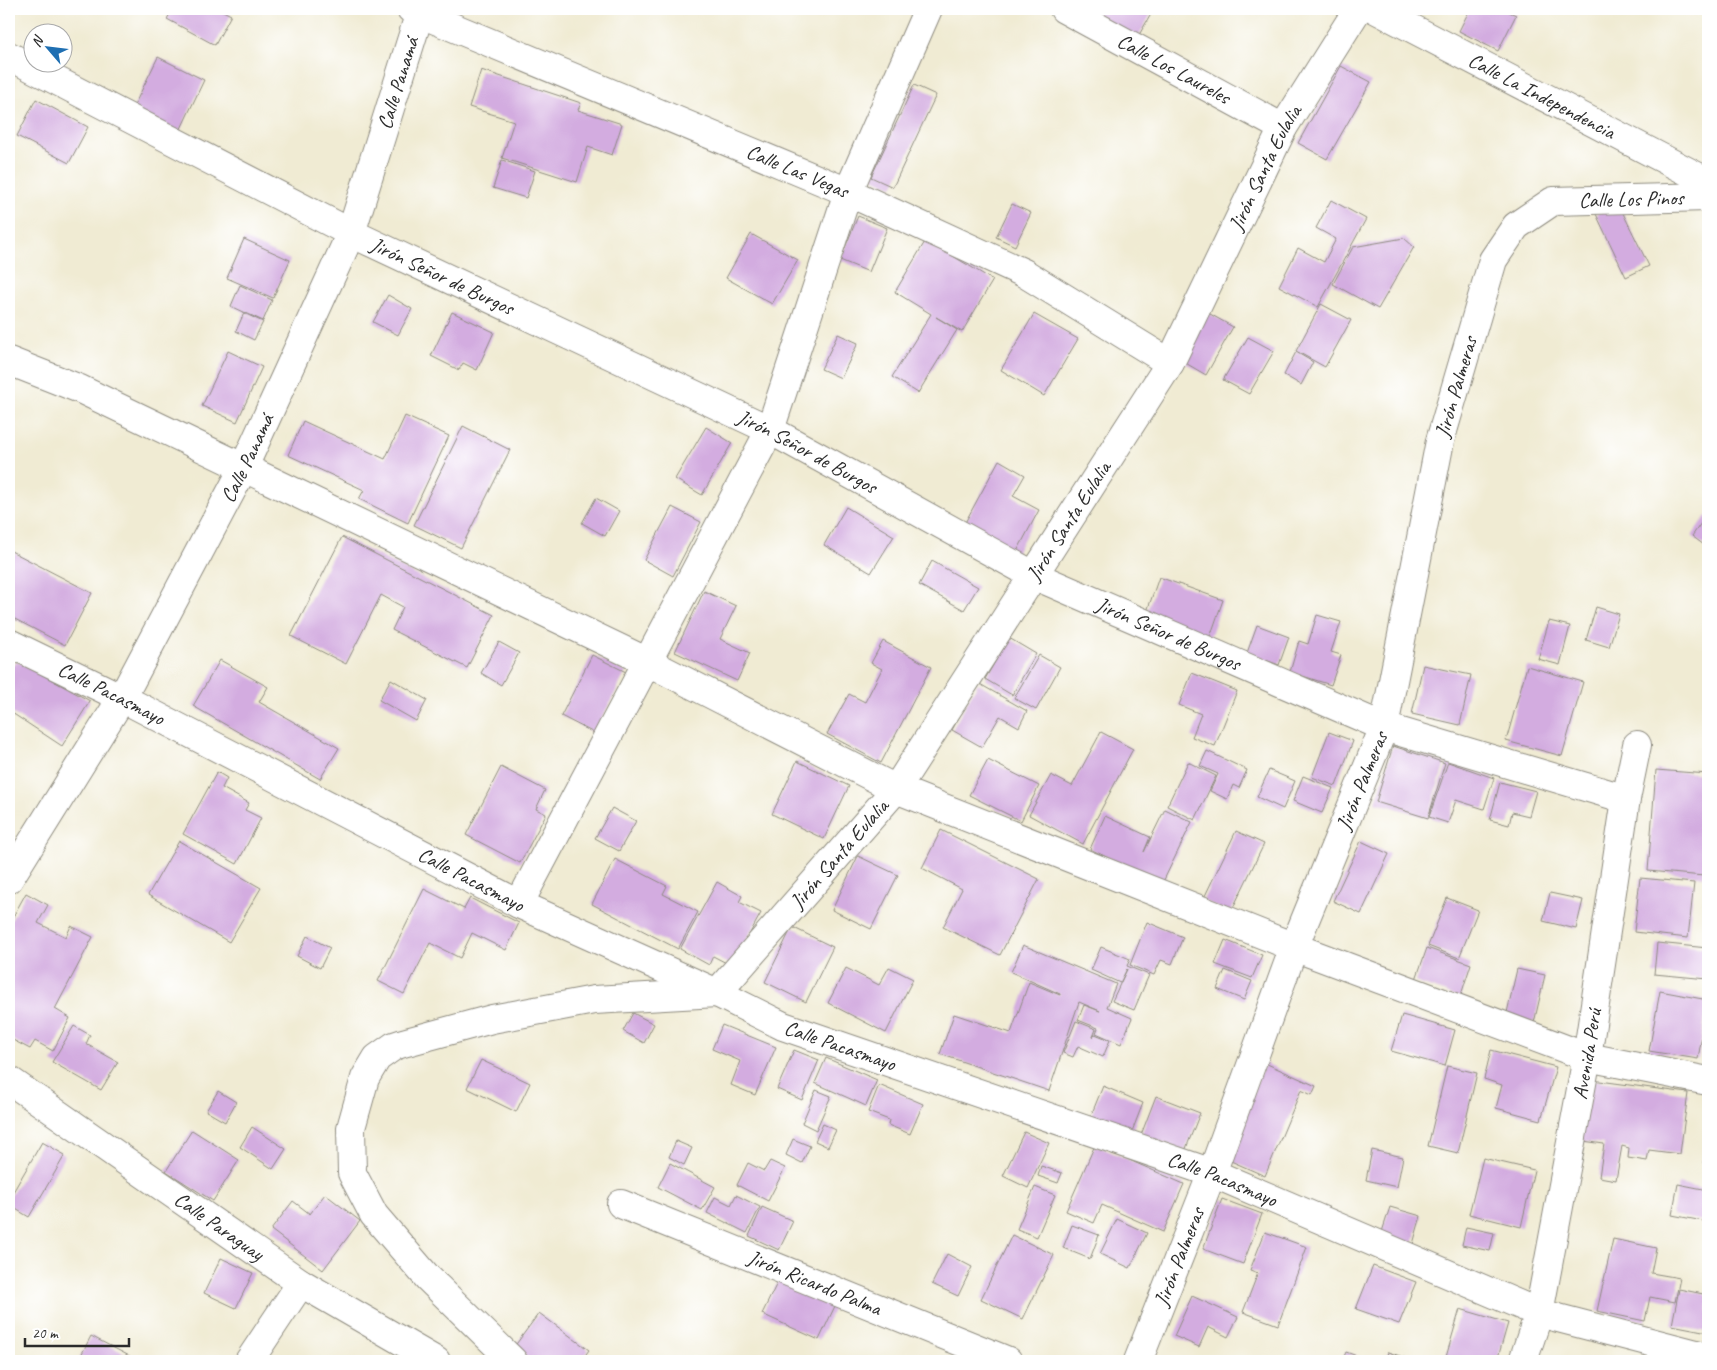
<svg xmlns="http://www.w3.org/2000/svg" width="1717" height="1370" viewBox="0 0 1717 1370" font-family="Caveat,sans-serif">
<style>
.building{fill:#d3ace0}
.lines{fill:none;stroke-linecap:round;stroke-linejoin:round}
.street-casing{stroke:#8e8b7f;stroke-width:30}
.street{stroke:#fff;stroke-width:28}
.labels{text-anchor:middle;stroke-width:4.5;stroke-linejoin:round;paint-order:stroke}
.street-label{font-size:21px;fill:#2b2b2b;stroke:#fff}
</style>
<rect width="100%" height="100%" fill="#fff"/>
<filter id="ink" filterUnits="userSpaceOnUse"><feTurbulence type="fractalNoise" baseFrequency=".02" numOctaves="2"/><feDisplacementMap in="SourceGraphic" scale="10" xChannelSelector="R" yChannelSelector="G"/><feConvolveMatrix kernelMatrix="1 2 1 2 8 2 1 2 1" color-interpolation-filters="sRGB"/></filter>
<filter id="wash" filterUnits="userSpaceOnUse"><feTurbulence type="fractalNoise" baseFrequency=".0096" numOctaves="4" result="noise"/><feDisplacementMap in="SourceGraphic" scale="20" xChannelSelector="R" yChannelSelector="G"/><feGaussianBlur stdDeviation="1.12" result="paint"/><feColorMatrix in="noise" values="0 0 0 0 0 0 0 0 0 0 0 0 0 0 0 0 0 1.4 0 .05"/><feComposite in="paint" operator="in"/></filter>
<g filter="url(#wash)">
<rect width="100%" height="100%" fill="#f0ebd3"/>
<g id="blocks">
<g class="building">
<polygon points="173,9 219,9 231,15 215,45 167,19"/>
<polygon points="1089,9 1154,9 1136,40"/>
<polygon points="1470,9 1503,9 1516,15 1498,51 1459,31"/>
<polygon points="1598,9 1617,9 1615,15"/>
<polygon points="158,57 204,80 178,135 131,112"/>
<polygon points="1341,66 1371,82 1327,159 1298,143"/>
<polygon points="481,70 581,103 578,110 622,124 612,155 588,147 577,182 502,158 514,121 469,107"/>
<polygon points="914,85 936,95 893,187 871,177"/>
<polygon points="36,99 88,127 69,163 17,136"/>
<polygon points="502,160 535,171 526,198 493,188"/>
<polygon points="1331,200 1366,219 1318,307 1279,286 1298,248 1324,262 1336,239 1316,228"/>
<polygon points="1618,203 1649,266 1626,277 1596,214"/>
<polygon points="1012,204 1031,213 1015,246 996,237"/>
<polygon points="858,216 887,228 869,272 840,260"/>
<polygon points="751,234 798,260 772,304 726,278"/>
<polygon points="1404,238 1414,247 1378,309 1333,284 1353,247"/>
<polygon points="244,239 290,260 273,298 227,278"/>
<polygon points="926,240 993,280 962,332 936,317 957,330 918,393 892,377 931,314 895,292"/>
<polygon points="240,285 272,300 263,321 231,306"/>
<polygon points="388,295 412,309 398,335 373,322"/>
<polygon points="1321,304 1351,320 1325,367 1296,351"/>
<polygon points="1203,310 1233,327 1206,375 1177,358"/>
<polygon points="452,312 494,332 477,370 463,363 459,370 431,356"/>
<polygon points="244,313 263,322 254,340 236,331"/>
<polygon points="1034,314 1078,339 1044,396 1001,370"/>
<polygon points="838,334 858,343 841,378 821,369"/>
<polygon points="1248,337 1274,351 1249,394 1223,380"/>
<polygon points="228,351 262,367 237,422 202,406"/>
<polygon points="1296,352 1313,362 1301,385 1284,375"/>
<polygon points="405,416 449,436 408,523 359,499 364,490 288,455 303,421 385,459"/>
<polygon points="463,426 510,450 461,548 414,525"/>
<polygon points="706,427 732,443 702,495 675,479"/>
<polygon points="999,460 1025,475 1013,496 1039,510 1013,559 961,530"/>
<polygon points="596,498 619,511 605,536 582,523"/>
<polygon points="672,507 701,522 673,576 644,560"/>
<polygon points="846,507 894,536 871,573 824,545"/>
<polygon points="1706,516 1708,518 1708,548 1692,536"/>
<polygon points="342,537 494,615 467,668 392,630 403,607 381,595 346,664 291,636"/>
<polygon points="9,550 92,593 65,645 9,616"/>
<polygon points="932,561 978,587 964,610 919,585"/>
<polygon points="1159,577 1223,600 1208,643 1144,620"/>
<polygon points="704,591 736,606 720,639 750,653 737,681 675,652"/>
<polygon points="1596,607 1619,614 1609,647 1586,640"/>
<polygon points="1317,615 1341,622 1331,652 1341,655 1331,685 1290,672 1299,641 1308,644"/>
<polygon points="1549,621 1570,626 1560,665 1538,659"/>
<polygon points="1257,625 1289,637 1279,665 1247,653"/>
<polygon points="1009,638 1036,654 1012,695 985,679"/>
<polygon points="883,641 931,667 881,763 827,734 849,694 865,702 882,669 871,663"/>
<polygon points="499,642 519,653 501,685 481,673"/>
<polygon points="592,655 626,672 594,733 561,716"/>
<polygon points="1039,655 1060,667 1036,710 1014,698"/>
<polygon points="220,660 268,687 259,702 339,748 320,779 193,706"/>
<polygon points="17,661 90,701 62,746 9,711 9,670"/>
<polygon points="1423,665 1471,675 1460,725 1412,714"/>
<polygon points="1527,666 1583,682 1562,756 1506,741"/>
<polygon points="1192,673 1237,691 1215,746 1192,737 1201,714 1179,705"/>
<polygon points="391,679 427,700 416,721 379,700"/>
<polygon points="978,683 1027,711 1019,727 1000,716 982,747 952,730"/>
<polygon points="1101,732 1133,749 1083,844 1029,815 1051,775 1072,786"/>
<polygon points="1329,732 1353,741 1336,786 1312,777"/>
<polygon points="1393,746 1445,763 1428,818 1376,802"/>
<polygon points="1207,751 1247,770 1239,788 1233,785 1227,799 1210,791 1218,774 1200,766"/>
<polygon points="988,760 1039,786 1021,821 969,795"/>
<polygon points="797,761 849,786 824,839 772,814"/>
<polygon points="1188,762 1216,776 1195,820 1167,806"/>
<polygon points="1448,762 1494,778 1484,809 1456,800 1448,823 1429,817"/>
<polygon points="501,767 545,790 536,809 546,814 520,863 466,835"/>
<polygon points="1269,770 1295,781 1283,809 1257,797"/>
<polygon points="1656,770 1708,774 1708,823 1704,876 1648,871"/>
<polygon points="217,772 227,778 222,788 249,803 245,810 261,818 237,864 183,834"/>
<polygon points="1303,776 1333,788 1322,813 1293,801"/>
<polygon points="1500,782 1536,791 1529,816 1512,812 1509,825 1490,820"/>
<polygon points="612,808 636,821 619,851 595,838"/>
<polygon points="1165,809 1192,822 1162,884 1090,849 1105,816 1150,837 1144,852"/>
<polygon points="941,830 1039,879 1000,955 943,927 962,889 922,868"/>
<polygon points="1236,831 1264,844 1230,914 1203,900"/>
<polygon points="179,841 261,888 229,942 148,895"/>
<polygon points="1361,841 1389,854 1361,914 1333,901"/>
<polygon points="858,856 898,875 871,929 832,910"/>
<polygon points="615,859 667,886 663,894 698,912 678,949 592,904"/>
<polygon points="1640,878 1694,883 1688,938 1634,932"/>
<polygon points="717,882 742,896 739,902 761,913 732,966 713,956 709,965 680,949"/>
<polygon points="424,889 464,909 470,898 519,923 506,950 472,933 460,958 430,943 404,994 378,981"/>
<polygon points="26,893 48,905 38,923 66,937 71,926 93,937 55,1009 70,1018 53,1051 35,1041 30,1049 9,1038 9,924"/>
<polygon points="1550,893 1583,900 1576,929 1543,921"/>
<polygon points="1447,898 1478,910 1459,958 1428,946"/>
<polygon points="1147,922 1183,937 1172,964 1161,960 1154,975 1130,965"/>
<polygon points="792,927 833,947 806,1002 765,982"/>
<polygon points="307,936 330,948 320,968 297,956"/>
<polygon points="1225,940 1262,955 1252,978 1215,964"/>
<polygon points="1657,943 1708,948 1708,979 1654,974"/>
<polygon points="1023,945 1116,984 1107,1007 1132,1018 1121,1044 1096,1033 1098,1028 1078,1020 1084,1005 1100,1011 1079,1002 1049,1091 940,1054 954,1014 1011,1033 1029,982 1060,995 1060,994 1011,972"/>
<polygon points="1101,947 1130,959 1127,966 1149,975 1134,1010 1112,1001 1127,969 1120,983 1091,970"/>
<polygon points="1427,948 1471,964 1460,998 1415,982"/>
<polygon points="889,967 913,979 886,1033 828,1003 846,968 879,985"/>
<polygon points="1517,969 1545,975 1534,1023 1506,1017"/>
<polygon points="1225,970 1252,981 1244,1000 1217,989"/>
<polygon points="1660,991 1708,1000 1698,1059 1649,1051"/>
<polygon points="633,1013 654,1024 644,1043 623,1031"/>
<polygon points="1402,1015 1455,1030 1445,1066 1391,1051"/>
<polygon points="1076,1021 1096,1029 1093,1037 1095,1034 1110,1040 1103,1057 1078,1046 1073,1057 1063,1053"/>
<polygon points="722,1025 776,1047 755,1095 731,1085 740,1061 712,1049"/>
<polygon points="74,1026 90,1035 86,1044 118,1062 101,1090 52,1062"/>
<polygon points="794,1050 819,1060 802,1100 777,1089"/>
<polygon points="1491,1050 1556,1067 1541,1120 1496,1108 1502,1085 1484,1079"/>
<polygon points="826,1058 877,1080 866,1106 815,1083"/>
<polygon points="481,1060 530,1083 516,1112 467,1088"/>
<polygon points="1265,1063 1316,1086 1312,1095 1301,1090 1265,1176 1224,1158"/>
<polygon points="1447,1066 1477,1073 1458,1153 1428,1146"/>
<polygon points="1585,1079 1688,1093 1680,1154 1649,1150 1647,1161 1628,1158 1629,1148 1622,1146 1616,1180 1599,1177 1604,1144 1576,1140"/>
<polygon points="879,1085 923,1104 910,1134 888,1125 889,1120 868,1112"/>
<polygon points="1103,1086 1143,1103 1131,1134 1090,1118"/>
<polygon points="816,1090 831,1096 816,1130 802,1123"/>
<polygon points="218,1091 236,1102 225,1122 206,1111"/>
<polygon points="1156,1096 1200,1113 1185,1151 1141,1135"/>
<polygon points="823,1124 836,1130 828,1147 815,1141"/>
<polygon points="252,1127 286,1149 273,1169 240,1147"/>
<polygon points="192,1130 239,1160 213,1201 166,1171"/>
<polygon points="1024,1132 1049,1143 1028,1188 1003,1176"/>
<polygon points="793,1139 810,1146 802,1163 786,1155"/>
<polygon points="676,1141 692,1148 684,1165 669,1157"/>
<polygon points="1707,1141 1708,1142 1708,1164 1703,1163"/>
<polygon points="42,1142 65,1155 29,1217 9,1205 9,1199"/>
<polygon points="1095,1145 1184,1184 1163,1232 1102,1205 1094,1223 1066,1211"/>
<polygon points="1372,1150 1403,1157 1397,1187 1366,1180"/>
<polygon points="1483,1158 1534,1170 1521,1227 1469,1214"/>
<polygon points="770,1161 785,1168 768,1201 737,1185 748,1163 764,1171"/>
<polygon points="670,1163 715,1187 702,1210 658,1187"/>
<polygon points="1041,1166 1062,1173 1058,1183 1038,1176"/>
<polygon points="1678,1184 1708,1190 1708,1222 1672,1215"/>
<polygon points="1035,1187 1055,1195 1037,1237 1017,1229"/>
<polygon points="325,1194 360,1221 323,1270 271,1230 293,1201 310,1214"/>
<polygon points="736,1195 760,1207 747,1233 707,1213 715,1197 731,1205"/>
<polygon points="1222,1199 1262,1214 1243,1264 1203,1249"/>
<polygon points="762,1207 793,1221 779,1250 749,1236"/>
<polygon points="1390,1207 1421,1216 1413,1244 1381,1235"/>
<polygon points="1117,1219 1147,1233 1130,1268 1100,1254"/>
<polygon points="1072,1225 1099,1235 1090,1259 1063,1248"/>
<polygon points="1466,1227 1494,1233 1490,1251 1462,1245"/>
<polygon points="1265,1232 1307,1247 1278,1325 1243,1312 1258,1273 1250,1270"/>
<polygon points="1012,1235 1054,1255 1023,1319 981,1299"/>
<polygon points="1613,1239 1656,1248 1651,1273 1680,1278 1675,1302 1650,1297 1645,1321 1597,1311"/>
<polygon points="947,1254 972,1267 958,1296 932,1284"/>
<polygon points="221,1258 253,1273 236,1308 204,1293"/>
<polygon points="1373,1266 1416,1282 1399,1324 1356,1309"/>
<polygon points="779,1279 835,1306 819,1340 762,1314"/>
<polygon points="1679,1289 1708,1295 1708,1332 1672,1325"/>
<polygon points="1192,1296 1238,1317 1228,1337 1208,1327 1199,1347 1174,1336"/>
<polygon points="1460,1309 1508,1323 1497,1361 1461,1361 1446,1357"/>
<polygon points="539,1313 589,1350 581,1361 532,1361 514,1347"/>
<polygon points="91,1336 139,1361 78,1361"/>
<polygon points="1346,1352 1371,1361 1342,1361"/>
<polygon points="1388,1352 1415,1361 1385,1361"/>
</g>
</g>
</g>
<g filter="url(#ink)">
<use href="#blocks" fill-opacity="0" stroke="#8e8b7f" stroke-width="1"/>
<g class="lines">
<defs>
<g id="street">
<path id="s1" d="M 411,9 L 419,13 L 848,192 L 1024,273 L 1170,363"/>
<path id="s2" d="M 1064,9 L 1283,128"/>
<path id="s3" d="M 1375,9 L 1708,182"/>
<path id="s4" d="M 9,56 L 351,233 L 770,430 L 1033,575 L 1384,727 L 1626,799"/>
<polyline points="9,361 80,389 648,662 896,789 1294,947 1587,1057 1708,1081"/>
<path id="s5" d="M 9,643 L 122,698 L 519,904 L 717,993 L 783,1026 L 1212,1173 L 1539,1313 L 1708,1357"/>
<path id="s6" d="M 9,879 L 122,698 L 243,469 L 351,233 L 421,9"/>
<polyline points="519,904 770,430 848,192 928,9"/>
<path id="s7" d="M 9,1080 L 301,1283 L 436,1361"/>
<path id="s8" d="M 621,1204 L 1008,1361"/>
<polyline points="249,1361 301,1283"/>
<path id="s9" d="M 513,1361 L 428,1278 L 374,1215 L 352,1173 L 351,1128 L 365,1078 L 377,1058 L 394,1046 L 403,1043 L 492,1019 L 594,1000 L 717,993 L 896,789 L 1170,363 L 1283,128 L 1358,9"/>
<path id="s10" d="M 1138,1361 L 1212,1173 L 1294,947 L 1384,727 L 1440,441 L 1493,260 L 1516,226 L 1553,201 L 1708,197"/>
<path id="s11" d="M 1523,1361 L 1539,1313 L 1587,1057 L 1626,799 L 1637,745"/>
</g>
</defs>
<use href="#street" class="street-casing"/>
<use href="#street" class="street"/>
</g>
</g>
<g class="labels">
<g class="street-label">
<text dy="7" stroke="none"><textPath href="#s2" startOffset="125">Calle Los Laureles</textPath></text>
<text dy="7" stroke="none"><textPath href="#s6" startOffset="889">Calle Panamá</textPath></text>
<text dy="7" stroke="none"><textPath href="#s3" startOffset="188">Calle La Independencia</textPath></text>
<text dy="7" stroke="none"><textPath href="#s9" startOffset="1714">Jirón Santa Eulalia</textPath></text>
<text dy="7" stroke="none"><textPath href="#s1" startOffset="419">Calle Las Vegas</textPath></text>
<text dy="7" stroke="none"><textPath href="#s10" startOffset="1324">Calle Los Pinos</textPath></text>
<text dy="7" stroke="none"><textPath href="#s4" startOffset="486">Jirón Señor de Burgos</textPath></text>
<text dy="7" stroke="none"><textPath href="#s10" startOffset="1028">Jirón Palmeras</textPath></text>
<text dy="7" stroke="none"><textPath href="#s4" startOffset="891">Jirón Señor de Burgos</textPath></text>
<text dy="7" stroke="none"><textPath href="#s6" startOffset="484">Calle Panamá</textPath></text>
<text dy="7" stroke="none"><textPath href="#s9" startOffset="1309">Jirón Santa Eulalia</textPath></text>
<text dy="7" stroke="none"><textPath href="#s4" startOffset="1296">Jirón Señor de Burgos</textPath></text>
<text dy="7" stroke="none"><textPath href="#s5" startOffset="114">Calle Pacasmayo</textPath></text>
<text dy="7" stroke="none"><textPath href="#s10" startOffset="622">Jirón Palmeras</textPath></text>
<text dy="7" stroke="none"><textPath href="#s9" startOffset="904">Jirón Santa Eulalia</textPath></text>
<text dy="7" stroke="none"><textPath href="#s5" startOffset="519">Calle Pacasmayo</textPath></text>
<text dy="7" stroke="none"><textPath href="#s5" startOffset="924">Calle Pacasmayo</textPath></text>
<text dy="7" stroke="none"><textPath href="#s11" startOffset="314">Avenida Perú</textPath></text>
<text dy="7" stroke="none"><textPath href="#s5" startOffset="1329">Calle Pacasmayo</textPath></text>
<text dy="7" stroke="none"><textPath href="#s7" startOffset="256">Calle Paraguay</textPath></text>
<text dy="7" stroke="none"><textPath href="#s10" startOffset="112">Jirón Palmeras</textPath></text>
<text dy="7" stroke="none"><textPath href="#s8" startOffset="209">Jirón Ricardo Palma</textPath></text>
</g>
</g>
<rect width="1717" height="1370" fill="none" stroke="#fff" stroke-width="30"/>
<g transform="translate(48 48) rotate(298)"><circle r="24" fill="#ffffff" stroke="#aaaaaa"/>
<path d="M0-4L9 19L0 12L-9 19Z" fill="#1f6fb2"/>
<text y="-8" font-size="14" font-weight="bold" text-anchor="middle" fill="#2b2b2b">N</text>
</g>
<path d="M25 1338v8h104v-8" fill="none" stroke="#2b2b2b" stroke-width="2.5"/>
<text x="32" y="1338" font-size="15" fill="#2b2b2b" stroke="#ffffff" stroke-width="4" paint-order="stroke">20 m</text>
</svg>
